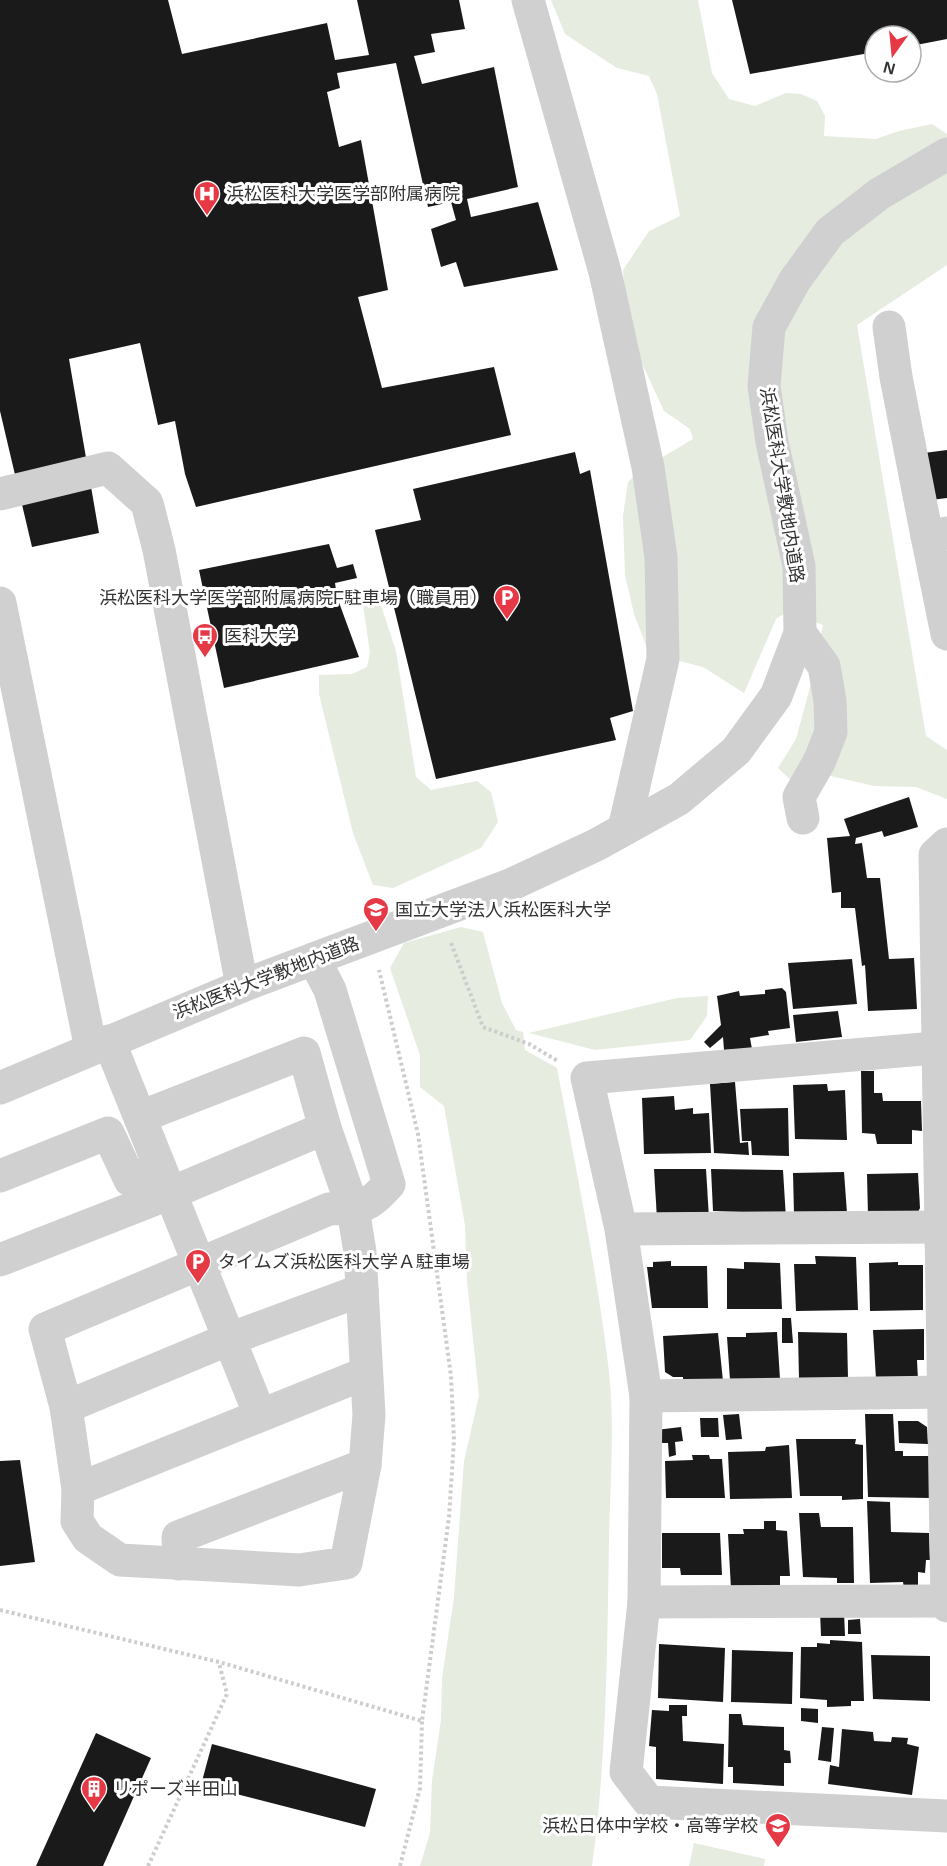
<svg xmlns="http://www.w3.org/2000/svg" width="947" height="1866" viewBox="0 0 947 1866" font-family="Arial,'Noto Sans JP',sans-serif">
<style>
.green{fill:#e6ecdf}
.building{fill:#1a1a1a}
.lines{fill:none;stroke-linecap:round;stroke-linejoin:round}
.path{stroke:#cdcdcd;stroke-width:4;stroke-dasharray:3 3;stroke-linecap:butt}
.minor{stroke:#d0d0d0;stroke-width:33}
.labels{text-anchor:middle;stroke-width:6;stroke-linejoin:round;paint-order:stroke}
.poi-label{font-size:18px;fill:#333;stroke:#fff;text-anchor:start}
.street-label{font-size:18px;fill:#333;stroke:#fff}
</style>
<rect width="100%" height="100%" fill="#fff"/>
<g class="green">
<polygon points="551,0 698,0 712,73 729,99 755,106 786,93 801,94 817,101 825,116 824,136 876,139 899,131 932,124 947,134 947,265 857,325 926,736 947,750 947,799 916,787 874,786 831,776 797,786 778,768 796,739 813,676 823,625 787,612 776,619 744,693 703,667 649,653 634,614 625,575 623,516 628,482 639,471 693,439 690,429 664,411 639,357 626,316 623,270 649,231 680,216 657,94 649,76 617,68 565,34"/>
<polygon points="376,590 396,651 416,777 431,790 477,781 491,792 498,822 481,848 393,888 373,885 353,833 319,694 319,675 352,674 367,667 370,653 362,598"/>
<path d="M 461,927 L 483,932 L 502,1003 L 516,1030 L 523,1032 L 525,1050 L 557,1068 C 576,1169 597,1270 609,1372 C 615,1428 610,1484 609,1540 C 607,1649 607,1757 592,1866 L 420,1866 L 430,1833 L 432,1781 L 441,1720 L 442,1678 L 454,1597 L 464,1461 L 479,1396 L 467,1281 L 465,1225 L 444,1106 L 420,1087 L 420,1055 L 390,968 L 404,943 Z"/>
<polygon points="708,996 707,1016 690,1040 595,1050 529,1033 677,998"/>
<polygon points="694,1843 765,1859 764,1866 689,1866"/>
</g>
<g class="building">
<polygon points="0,0 168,0 182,54 327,23 335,60 369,55 357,0 459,0 465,29 431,34 435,52 414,56 422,84 494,67 518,187 467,199 471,217 538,202 558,270 464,287 456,262 441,267 431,229 456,220 451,202 428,207 396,63 337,73 340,88 327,92 339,147 361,140 388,290 358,297 382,388 494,367 511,435 196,507 185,474 175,421 158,425 140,343 69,359 99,533 32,547 0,411"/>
<polygon points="732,0 947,0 947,39 911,46 911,36 875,36 875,52 750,74"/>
<polygon points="947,450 947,498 931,500 924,453"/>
<polygon points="575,452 580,474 590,470 633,711 610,718 616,740 436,779 375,530 421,520 413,489"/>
<polygon points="329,544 337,568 353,564 357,578 335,583 337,597 359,657 224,688 199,570"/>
<polygon points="909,797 918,827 884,837 882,831 856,838 855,844 862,843 867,878 880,878 889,959 914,958 917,1009 868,1011 865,965 862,966 855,908 841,908 841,892 832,893 827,838 850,836 844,819"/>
<polygon points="852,959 857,1004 793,1009 788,963"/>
<polygon points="782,988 786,992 790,1028 768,1031 769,1035 750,1038 752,1049 724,1050 723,1037 710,1048 704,1042 721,1025 717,996 739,991 740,996 765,994 765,990"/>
<polygon points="838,1011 842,1037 796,1042 793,1015"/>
<polygon points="861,1071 874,1071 874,1093 882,1093 883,1101 921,1101 922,1131 912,1130 912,1144 877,1144 875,1134 862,1133"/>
<polygon points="735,1082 740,1143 748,1142 749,1155 714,1153 710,1084"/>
<polygon points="827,1084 828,1091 845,1090 847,1140 795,1139 793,1085"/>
<polygon points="674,1096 675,1110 693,1108 693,1114 709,1113 711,1153 644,1154 642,1098"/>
<polygon points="788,1108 789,1156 752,1155 751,1141 742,1141 740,1109"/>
<polygon points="654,1169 706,1169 709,1218 657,1219"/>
<polygon points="711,1169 783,1170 786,1219 772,1213 713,1211"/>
<polygon points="844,1172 847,1213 794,1214 793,1173"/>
<polygon points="918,1173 920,1208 916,1216 868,1216 867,1174"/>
<polygon points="815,1256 856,1257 858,1310 796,1311 794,1264 816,1264"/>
<polygon points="671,1261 671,1266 707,1266 708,1308 652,1308 647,1267 653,1267 653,1262"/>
<polygon points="744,1262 780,1263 782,1309 727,1309 727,1268 744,1269"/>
<polygon points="898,1262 898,1265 923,1265 923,1310 870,1311 869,1263"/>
<polygon points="782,1318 791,1318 793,1343 782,1343"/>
<polygon points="924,1329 924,1360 917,1360 918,1380 876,1379 873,1330"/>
<polygon points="777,1332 780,1379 730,1380 727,1337 746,1337 746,1333"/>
<polygon points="798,1332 847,1333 848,1379 799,1379"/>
<polygon points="718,1333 723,1381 683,1382 683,1377 673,1377 665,1372 663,1336"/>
<polygon points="739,1414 742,1439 726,1440 723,1415"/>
<polygon points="865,1414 893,1414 895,1451 903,1451 903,1456 929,1456 930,1498 868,1497"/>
<polygon points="700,1418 718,1418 719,1437 701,1437"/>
<polygon points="898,1421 918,1421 927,1427 928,1444 899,1443"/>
<polygon points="681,1427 683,1441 675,1442 676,1455 669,1457 668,1443 657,1443 656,1430"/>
<polygon points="796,1439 856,1439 855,1444 863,1445 863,1499 842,1500 842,1496 800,1496"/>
<polygon points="789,1445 792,1498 730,1499 728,1452 765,1451 766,1447"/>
<polygon points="692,1455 709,1455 710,1459 722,1459 725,1498 666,1498 665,1461 693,1460"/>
<polygon points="20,1460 35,1562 0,1566 0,1461"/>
<polygon points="867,1501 890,1502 891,1532 929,1533 930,1560 926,1560 925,1573 918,1572 918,1588 904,1588 903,1582 870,1583"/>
<polygon points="799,1513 819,1513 821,1527 853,1527 854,1583 837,1583 837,1578 803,1577"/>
<polygon points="764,1521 776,1521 776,1530 787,1531 790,1576 780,1576 780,1589 731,1589 728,1534 744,1534 743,1529 764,1529"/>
<polygon points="662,1533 720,1533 722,1575 681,1575 680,1568 662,1568"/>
<polygon points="820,1611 844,1612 845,1636 821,1636"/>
<polygon points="860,1619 861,1634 848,1634 848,1620"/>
<polygon points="830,1640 862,1642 864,1701 851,1701 851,1706 827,1707 827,1700 800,1698 801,1647 817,1647 817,1643 830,1644"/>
<polygon points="659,1644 725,1648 723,1702 658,1698"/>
<polygon points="732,1650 793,1652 792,1704 731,1702"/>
<polygon points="871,1655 930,1656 930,1701 873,1699"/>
<polygon points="669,1705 687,1705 687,1716 682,1716 683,1741 724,1744 723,1784 656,1779 656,1747 649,1746 652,1710 669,1711"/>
<polygon points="801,1708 818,1709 818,1723 801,1721"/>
<polygon points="729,1714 741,1714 743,1725 784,1727 784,1750 790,1751 791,1763 784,1763 784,1786 733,1783 733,1767 728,1767"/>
<polygon points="822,1727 834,1728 831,1762 818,1760"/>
<polygon points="842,1729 873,1732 874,1741 891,1742 892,1737 908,1738 907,1744 919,1747 912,1795 828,1784 830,1765 839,1767"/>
<polygon points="96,1733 151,1758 103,1866 36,1866"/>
<polygon points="212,1744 376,1789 365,1827 201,1785"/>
</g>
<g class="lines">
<g class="path">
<polyline points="451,943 483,1027 529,1044 558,1061"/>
<polyline points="0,1610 219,1662 422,1721 449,1517 454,1440 451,1376 418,1134 379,970"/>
<polyline points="148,1866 227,1694 219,1663"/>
<polyline points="400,1866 420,1788 422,1721"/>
</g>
<g class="minor">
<polyline points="528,0 605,272 648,467 661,557 663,659 624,829"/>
<polyline points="889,327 896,377 927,536"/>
<polyline points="0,494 108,468 147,503 159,550 242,986"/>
<polyline points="947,533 927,536 947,634"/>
<polyline points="0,603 91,1049"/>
<polyline points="800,633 824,666 830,701 831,732 820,760 799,797 803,818"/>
<polyline points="947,844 935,855 947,1606"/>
<polyline points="109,1041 260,1415"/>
<polyline points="947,1047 587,1078 621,1229 646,1396 644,1602 626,1772 649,1802 947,1816"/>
<polyline points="0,1088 242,986 510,885 596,845 679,799 736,751 776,696 800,633 799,566 772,442 764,386 769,327 795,280 830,232 879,194 947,154"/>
<path d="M 140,1117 L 304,1053 L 325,1128 L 353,1209 L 360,1252 L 369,1415 L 365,1465 L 346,1563 L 299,1570 L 120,1560 L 88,1538 L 77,1521 L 78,1489 L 66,1407 L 45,1329 L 329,1209 C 363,1208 366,1209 389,1184 L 330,990 L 314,959"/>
<polyline points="0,1176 108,1133 130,1180 160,1168"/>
<polyline points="621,1229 943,1227"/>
<polyline points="0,1260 171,1193 325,1128"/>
<polyline points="646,1396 947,1392"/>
<polyline points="66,1407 229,1339 362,1290"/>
<polyline points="78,1489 366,1373"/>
<polyline points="179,1564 178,1537 365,1465"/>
<polyline points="644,1602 947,1601"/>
</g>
</g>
<defs>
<symbol id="hospital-pin" viewBox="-11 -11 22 30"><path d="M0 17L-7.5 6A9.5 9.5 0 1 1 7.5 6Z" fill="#e63946" stroke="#fff"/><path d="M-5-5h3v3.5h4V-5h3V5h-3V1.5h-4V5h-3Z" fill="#fff"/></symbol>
<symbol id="parking-pin" viewBox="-11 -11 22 30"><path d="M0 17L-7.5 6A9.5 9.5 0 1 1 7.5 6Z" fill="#e63946" stroke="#fff"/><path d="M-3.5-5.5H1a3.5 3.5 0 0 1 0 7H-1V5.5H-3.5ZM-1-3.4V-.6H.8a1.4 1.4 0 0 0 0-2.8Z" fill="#fff"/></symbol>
<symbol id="bus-pin" viewBox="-11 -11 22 30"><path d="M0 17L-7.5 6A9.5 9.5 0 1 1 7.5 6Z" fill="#e63946" stroke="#fff"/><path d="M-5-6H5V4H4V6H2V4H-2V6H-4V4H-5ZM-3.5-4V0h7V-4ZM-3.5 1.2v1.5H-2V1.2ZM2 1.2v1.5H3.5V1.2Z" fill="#fff"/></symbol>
<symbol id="university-pin" viewBox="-11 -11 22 30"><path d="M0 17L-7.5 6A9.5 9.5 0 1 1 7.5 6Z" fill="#e63946" stroke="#fff"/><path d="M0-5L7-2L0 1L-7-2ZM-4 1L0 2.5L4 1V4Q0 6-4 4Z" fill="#fff"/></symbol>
<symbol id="building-pin" viewBox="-11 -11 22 30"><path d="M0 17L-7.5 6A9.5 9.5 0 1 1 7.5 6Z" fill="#e63946" stroke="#fff"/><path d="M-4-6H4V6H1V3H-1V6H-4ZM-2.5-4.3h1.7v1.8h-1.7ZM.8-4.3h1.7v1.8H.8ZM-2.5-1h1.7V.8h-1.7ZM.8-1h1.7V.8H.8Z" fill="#fff"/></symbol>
<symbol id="school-pin" viewBox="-11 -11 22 30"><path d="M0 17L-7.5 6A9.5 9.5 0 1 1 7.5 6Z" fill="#e63946" stroke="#fff"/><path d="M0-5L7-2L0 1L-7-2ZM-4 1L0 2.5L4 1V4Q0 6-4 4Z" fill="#fff"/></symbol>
</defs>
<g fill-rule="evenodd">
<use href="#hospital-pin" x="192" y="179" width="30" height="40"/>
<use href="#parking-pin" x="492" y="583" width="30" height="40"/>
<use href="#bus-pin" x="190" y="621" width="30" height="40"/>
<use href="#university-pin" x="361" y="895" width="30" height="40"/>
<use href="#parking-pin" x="183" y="1247" width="30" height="40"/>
<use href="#building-pin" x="79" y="1774" width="30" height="40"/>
<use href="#school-pin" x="763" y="1811" width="30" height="40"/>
</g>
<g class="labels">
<g class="poi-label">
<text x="226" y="200">浜松医科大学医学部附属病院</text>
<text x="488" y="604" text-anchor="end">浜松医科大学医学部附属病院F駐車場（職員用）</text>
<text x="224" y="642">医科大学</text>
<text x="395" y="916">国立大学法人浜松医科大学</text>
<text x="218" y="1268">タイムズ浜松医科大学Ａ駐車場</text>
<text x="113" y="1795">リポーズ半田山</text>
<text x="758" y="1832" text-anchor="end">浜松日体中学校・高等学校</text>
</g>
<g class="street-label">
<text transform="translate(782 485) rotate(81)" y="6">浜松医科大学敷地内道路</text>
<text transform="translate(266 978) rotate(-21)" y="6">浜松医科大学敷地内道路</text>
</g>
</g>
<g transform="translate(893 54) rotate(195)"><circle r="28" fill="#ffffff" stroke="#adadad" stroke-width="1.5"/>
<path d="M0-4.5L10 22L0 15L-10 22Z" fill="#e63946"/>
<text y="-9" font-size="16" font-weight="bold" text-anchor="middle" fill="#333333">N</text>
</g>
</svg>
